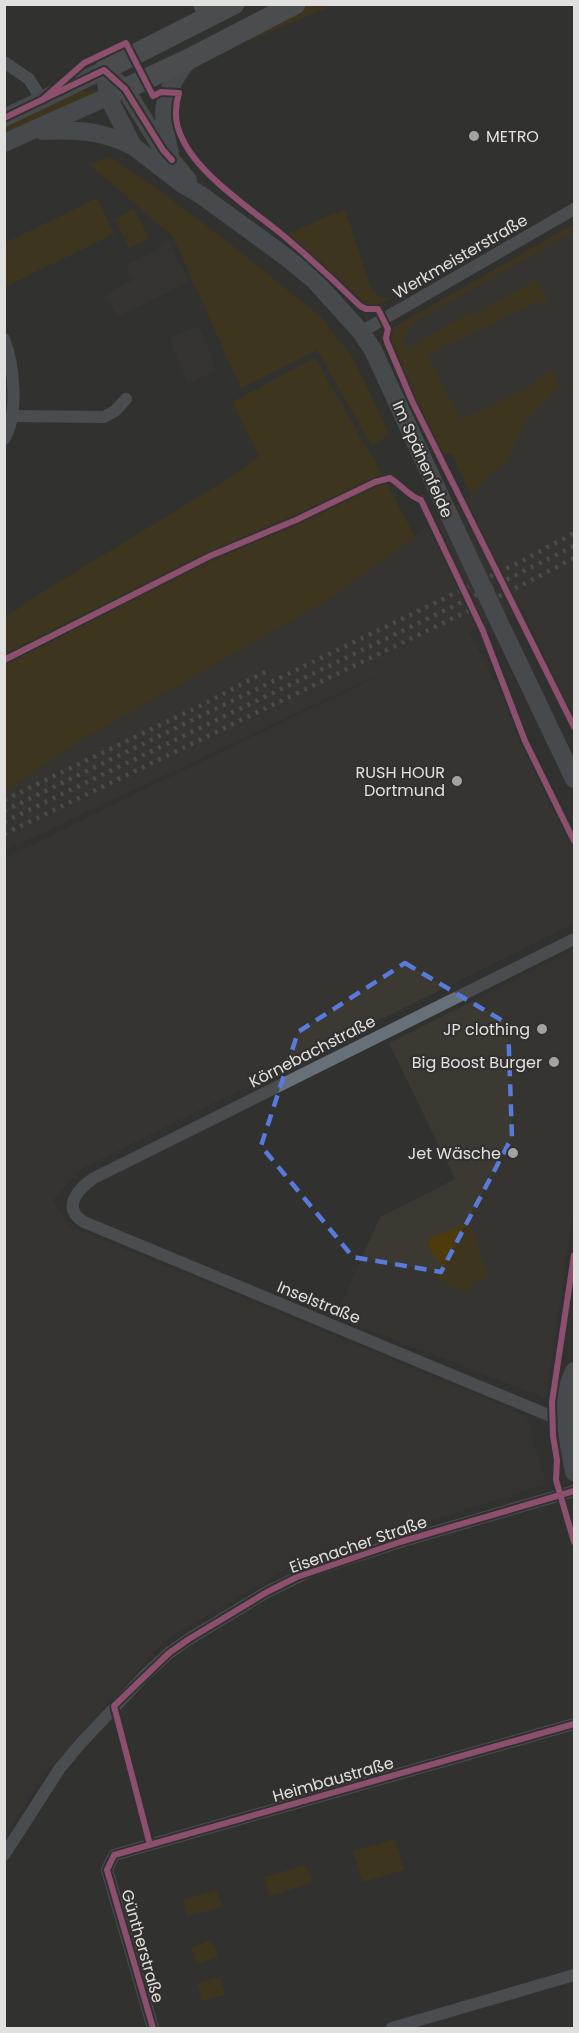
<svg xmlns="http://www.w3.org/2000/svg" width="579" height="2033" viewBox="0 0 579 2033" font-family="Poppins,sans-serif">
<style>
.built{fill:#3b3932}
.green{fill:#4d3b0b}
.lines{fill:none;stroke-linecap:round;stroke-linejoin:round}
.minor{stroke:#676f79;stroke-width:12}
.secondary{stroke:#616871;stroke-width:18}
.trunk{stroke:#686e74;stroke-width:21}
.rail{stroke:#676a6e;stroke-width:4.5;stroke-dasharray:3 6;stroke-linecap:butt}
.secondary-bridge{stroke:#616871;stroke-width:18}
.cycleway-casing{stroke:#32312f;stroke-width:10}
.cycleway{stroke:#fb73b8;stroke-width:6}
.marked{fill:none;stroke:#587ada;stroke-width:4.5;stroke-dasharray:12 8;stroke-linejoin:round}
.poi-dot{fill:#a3a3a1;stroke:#32312f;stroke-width:2}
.labels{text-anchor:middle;stroke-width:4.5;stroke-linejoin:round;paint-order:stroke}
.poi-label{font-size:16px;fill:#e0e0de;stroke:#32312f;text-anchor:end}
.street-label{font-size:16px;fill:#e0e0de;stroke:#32312f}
</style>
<rect width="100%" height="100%" fill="#313130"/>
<g class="built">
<polygon points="574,224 574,718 523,609 469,632 574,835 574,923 79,1170 53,1200 69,1226 526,1415 546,1484 292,1565 163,1642 44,1774 5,1836 5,858 416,657 5,850 5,792 71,746 326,601 471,495 452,453 442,455 389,338 391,332 393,328"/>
<polygon points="169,243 189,282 117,317 106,294 133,280 126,265"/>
<polygon points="199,326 217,371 188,383 169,338"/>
<polygon points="574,950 574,1207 546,1398 335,1317 380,1217 455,1179 389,1043"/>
</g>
<g class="green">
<polygon points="309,5 334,5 248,41 246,38"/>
<polygon points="92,90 99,92 5,133 5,126 75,92"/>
<polygon points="110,157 158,189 238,250 320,316 353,358 390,435 372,446 317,350 241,388 173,237 89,164"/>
<polygon points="97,198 114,234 5,287 5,243"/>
<polygon points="134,209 149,238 129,248 115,219"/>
<path d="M 345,209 L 371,289 L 379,297 L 392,298 C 383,303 374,306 363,303 L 286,235 Z"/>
<polygon points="574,224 574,230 560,239 414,322 402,340 407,349 467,314 473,316 536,280 551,307 539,301 427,355 461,420 530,387 551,369 557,375 553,379 559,385 527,418 507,461 471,495 452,453 442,455 389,338 393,328"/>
<polygon points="315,358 384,478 415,537 326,601 71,746 5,792 5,618 33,598 231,477 259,456 232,402"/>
<polygon points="470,1223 488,1277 472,1282 469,1294 435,1277 442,1265 430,1251 428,1239"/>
<polygon points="395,1839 404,1870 363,1882 353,1851"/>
<polygon points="306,1865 312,1883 269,1896 264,1877"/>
<polygon points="216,1890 222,1907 187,1916 183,1900"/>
<polygon points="212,1940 218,1957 196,1964 191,1948"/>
<polygon points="220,1977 225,1995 202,2001 197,1983"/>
</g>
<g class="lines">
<g class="minor">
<polyline points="199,4 205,19"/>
<polyline points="4,62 29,79 42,100"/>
<polyline points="361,332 574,209"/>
<path d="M 4,339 C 14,364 19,416 4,439"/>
<polyline points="12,416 104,417 115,411 126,399"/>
<path d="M 565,1422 L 84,1222 C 60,1208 79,1188 94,1178 L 574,939"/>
<polyline points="4,1855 60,1768 81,1743 145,1675 169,1653 189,1639 267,1592 308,1572 400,1542 574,1491"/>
<polyline points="153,2028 107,1870 114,1855 574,1724"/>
<polyline points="392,2028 574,1975"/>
</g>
<g class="secondary">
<polyline points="104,70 108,97 133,146 182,184 201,195 286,257 314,280 361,332 373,350 436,487"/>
<polyline points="116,81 125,89 163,150 188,180"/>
<polyline points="4,118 104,70"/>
<path d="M 43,131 C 79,129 101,131 133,146"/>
<polyline points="4,143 118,92"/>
<path d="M 170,153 C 159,111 162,93 189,59"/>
<polyline points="500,624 574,779"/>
<path d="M 574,1371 C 558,1403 568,1439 574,1472"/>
</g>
<g class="trunk">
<polyline points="104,70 234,4"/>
<polyline points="125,89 189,59 295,4"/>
</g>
<g class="rail">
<polyline points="4,800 200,706 267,671"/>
<polyline points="4,811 524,560 574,533"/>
<polyline points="4,822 454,606 574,546"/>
<polyline points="4,834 520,586 574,558"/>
</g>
<polyline class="secondary-bridge" points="436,487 500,624"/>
<defs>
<g id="cycleway">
<path d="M 42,100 L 84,63 L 126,43 L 153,96 L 161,92 L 179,93 C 174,109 175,124 182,138 C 198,175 254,211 285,237 C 311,259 336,282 360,306 L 366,309 L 378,309 L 388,329 L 386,338 L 387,342 L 412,401 L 574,727"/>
<polyline points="4,118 104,70 125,89 163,150 172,160"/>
<path d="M 4,660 L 210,556 L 296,520 L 375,482 L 390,478 C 400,484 411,498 421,500 L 483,631 L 525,741 L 574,841"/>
<polyline points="574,1255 552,1402 553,1436 557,1460 556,1480 574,1542"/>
<polyline points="150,1845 114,1706 169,1653 189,1639 267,1592 297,1577 400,1542 574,1491"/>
<polyline points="153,2028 107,1870 114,1855 574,1724"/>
</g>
</defs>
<use href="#cycleway" class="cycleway-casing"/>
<use href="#cycleway" class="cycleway"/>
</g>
<path d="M0 0H579V2033H0ZM 405,963 L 508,1024 L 512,1137 L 441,1272 L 353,1257 L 261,1146 L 298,1032 Z" fill="#313130" fill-opacity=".55" fill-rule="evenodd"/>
<path class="marked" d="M 405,963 L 508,1024 L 512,1137 L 441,1272 L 353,1257 L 261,1146 L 298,1032 Z"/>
<g class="poi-dot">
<circle cx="474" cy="136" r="6"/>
<circle cx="457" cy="781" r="6"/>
<circle cx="542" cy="1029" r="6"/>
<circle cx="554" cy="1062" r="6"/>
<circle cx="513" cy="1153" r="6"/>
</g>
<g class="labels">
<g class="poi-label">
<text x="486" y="142" text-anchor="start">METRO</text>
<text x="445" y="778">RUSH HOUR<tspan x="445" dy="18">Dortmund</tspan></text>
<text x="530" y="1035">JP clothing</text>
<text x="542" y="1068">Big Boost Burger</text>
<text x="501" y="1159">Jet Wäsche</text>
</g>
<g class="street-label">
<text transform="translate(460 256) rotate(-30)" y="6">Werkmeisterstraße</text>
<text transform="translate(423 459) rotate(66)" y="6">Im Spähenfelde</text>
<text transform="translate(312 1051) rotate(-27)" y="6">Körnebachstraße</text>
<text transform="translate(319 1302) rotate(22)" y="6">Inselstraße</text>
<text transform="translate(358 1544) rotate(-19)" y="6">Eisenacher Straße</text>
<text transform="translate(333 1779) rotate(-16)" y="6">Heimbaustraße</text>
<text transform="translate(143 1946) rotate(74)" y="6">Güntherstraße</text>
</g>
</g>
<rect width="579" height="2033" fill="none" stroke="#e0e0de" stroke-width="12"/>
</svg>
